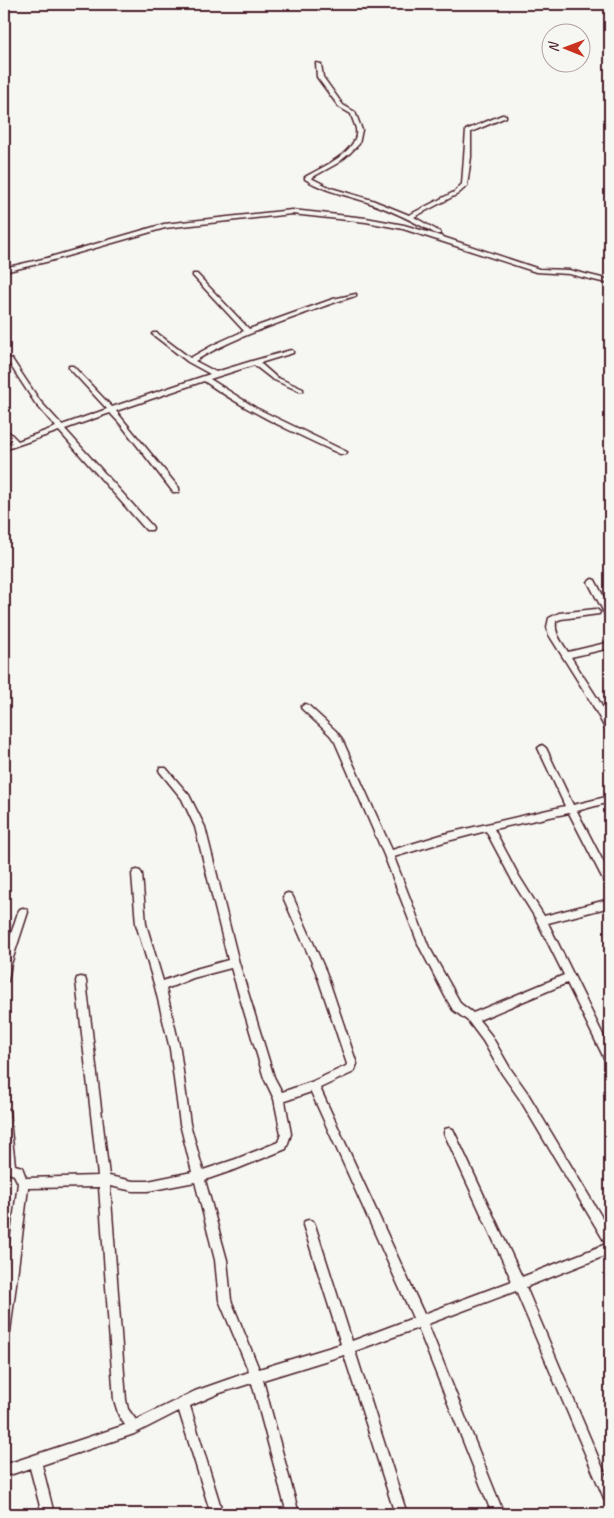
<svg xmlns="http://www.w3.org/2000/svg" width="614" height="1518" viewBox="0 0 614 1518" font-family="Caveat,sans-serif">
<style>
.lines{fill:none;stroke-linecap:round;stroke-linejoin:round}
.minor-casing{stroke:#4a1f2b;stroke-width:3}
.minor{fill:#f6f6f2;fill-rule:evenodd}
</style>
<rect width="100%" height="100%" fill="#f6f6f2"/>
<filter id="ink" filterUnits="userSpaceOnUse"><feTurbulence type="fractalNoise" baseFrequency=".02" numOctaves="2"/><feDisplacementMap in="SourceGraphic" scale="10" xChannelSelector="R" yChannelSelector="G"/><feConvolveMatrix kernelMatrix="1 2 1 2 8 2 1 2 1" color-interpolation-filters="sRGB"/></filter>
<g filter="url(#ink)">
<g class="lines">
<defs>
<g id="minor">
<path d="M 316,63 L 321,64 L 323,77 L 343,105 L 355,112 L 362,130 L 359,144 L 350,153 L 338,163 L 311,178 L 331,188 L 372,200 L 409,215 L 454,192 L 462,184 L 466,130 L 502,115 L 506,115 L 506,117 L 471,132 L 471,157 L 467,186 L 458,194 L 414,217 L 440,232 L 440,234 L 436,234 C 415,222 393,211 370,203 C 348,195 325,192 305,179 L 305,177 C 321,168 360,151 356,129 C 355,124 352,119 351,114 L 339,107 L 317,77 Z"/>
<polygon points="292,210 366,218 404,225 434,234 539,269 569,270 610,280 610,284 569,274 536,272 403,229 366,222 292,214 165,228 50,261 4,272 4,268 47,258 164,224"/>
<path d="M 193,274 L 197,274 L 249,329 L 333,299 L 356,294 L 356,296 C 336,301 317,309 298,316 C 262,329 227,341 195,361 L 216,372 L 252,361 L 291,350 L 293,351 L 293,353 L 260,363 L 276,377 L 303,389 L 303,391 L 299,391 L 272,379 L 254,365 L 210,379 L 256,408 L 347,452 L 346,454 L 340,454 C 293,432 246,411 204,381 L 116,411 L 179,488 L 179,492 L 173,492 L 122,426 L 110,413 L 65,429 L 152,526 L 153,528 L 152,530 L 146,530 L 59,431 L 4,450 L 4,446 L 12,443 L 4,436 L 4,431 L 10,433 L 18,441 L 56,427 L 35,403 L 7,360 L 10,358 L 12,359 L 40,401 L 62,425 L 107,409 L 69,368 L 69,366 L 73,366 L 112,407 L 210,374 L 188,362 L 152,334 L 153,333 L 157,333 L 190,358 L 215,344 L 244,331 L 193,276 Z"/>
<polygon points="592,579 595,580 610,609 610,619 607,618 588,582"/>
<path d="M 596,609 L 600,612 L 599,614 L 561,619 L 556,621 C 554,634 562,642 568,652 L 610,642 L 610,648 L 571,657 L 598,699 L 610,722 L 610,733 L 607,732 L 591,702 L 549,635 L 547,627 L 549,618 L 559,613 Z"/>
<path d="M 305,704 L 308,705 L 336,731 L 342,739 L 392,850 L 444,834 L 565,806 L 538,748 L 542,745 L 546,748 L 573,805 L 610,796 L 610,802 L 577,811 L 610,875 L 610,888 L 607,887 L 569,813 L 494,829 L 519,876 L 544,916 L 610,899 L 610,907 L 548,923 L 610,1049 L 610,1064 L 606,1062 L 567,983 L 479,1020 L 491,1035 L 510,1068 L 527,1092 L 610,1231 L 610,1254 L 526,1287 L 610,1485 L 610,1505 L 606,1503 L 516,1291 L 428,1324 L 504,1514 L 492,1514 L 418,1328 L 355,1351 L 407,1514 L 395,1514 L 344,1355 L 263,1380 L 299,1514 L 287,1514 L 252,1383 L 220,1393 L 190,1406 L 223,1514 L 211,1514 L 179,1411 L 134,1434 L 42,1465 L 54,1514 L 42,1514 L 30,1468 L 4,1477 L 4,1465 L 125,1425 L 119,1416 L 114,1400 L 99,1187 L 28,1188 L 10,1332 L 8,1336 L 4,1338 L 4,1289 L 18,1183 L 14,1175 L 6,1172 L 5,1168 L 4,1107 L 8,1109 L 9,1112 L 15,1165 L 22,1167 L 26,1178 L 98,1176 L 76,981 L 77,978 L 81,977 L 85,978 L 86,981 L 109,1176 L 133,1181 L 148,1181 L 192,1172 L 180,1124 L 170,1049 L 155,987 L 136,924 L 132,874 L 134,871 L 137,870 L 140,871 L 142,874 L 146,924 L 163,981 L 192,970 L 228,960 L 195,827 L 182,799 L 160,772 L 159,770 L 160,768 L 166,768 L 189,795 L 205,827 L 239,963 L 274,1077 L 282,1092 L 311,1082 L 346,1066 L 347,1064 L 316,972 L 283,897 L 285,894 L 288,893 L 291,894 L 293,897 L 326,972 L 357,1064 L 354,1072 L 320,1088 L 424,1314 L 512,1281 L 444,1133 L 445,1129 L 449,1128 L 453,1129 L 522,1277 L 606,1244 L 519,1098 L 502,1074 L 483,1041 L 468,1021 L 453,1010 L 446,998 L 419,946 L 384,855 L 335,742 L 330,735 L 302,709 L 301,707 ZM 486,831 L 513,882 L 536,919 L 564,975 L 473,1013 L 461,1004 L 428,945 L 394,857 L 444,842 ZM 231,968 L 264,1078 L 274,1099 L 281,1134 L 278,1142 L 236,1159 L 203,1170 L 190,1124 L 180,1049 L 166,989 L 193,978 ZM 311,1092 L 413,1318 L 352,1341 L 315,1225 L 313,1221 L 309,1220 L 305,1221 L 303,1225 L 341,1344 L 259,1369 L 231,1300 L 227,1260 L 205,1180 L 237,1169 L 286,1149 L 291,1134 L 285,1101 ZM 195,1182 L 215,1260 L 219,1300 L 249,1372 L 195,1391 L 136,1420 L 128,1409 L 126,1400 L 110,1186 L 133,1191 L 148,1191 Z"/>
<polygon points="23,908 26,909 28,912 11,964 8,981 4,982 4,956 18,912 20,909"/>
</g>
</defs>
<use href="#minor" class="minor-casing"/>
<use href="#minor" class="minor"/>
</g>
</g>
<rect width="614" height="1518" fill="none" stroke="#f6f6f2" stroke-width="20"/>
<rect x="10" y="10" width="594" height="1498" fill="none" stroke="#4a1f2b" stroke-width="2" filter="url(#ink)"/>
<g transform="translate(566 48) rotate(271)"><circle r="24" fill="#f6f6f2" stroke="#b1a0a2"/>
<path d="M0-4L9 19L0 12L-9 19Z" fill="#c8321e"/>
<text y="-8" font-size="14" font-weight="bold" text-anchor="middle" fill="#4a1f2b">N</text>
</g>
</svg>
